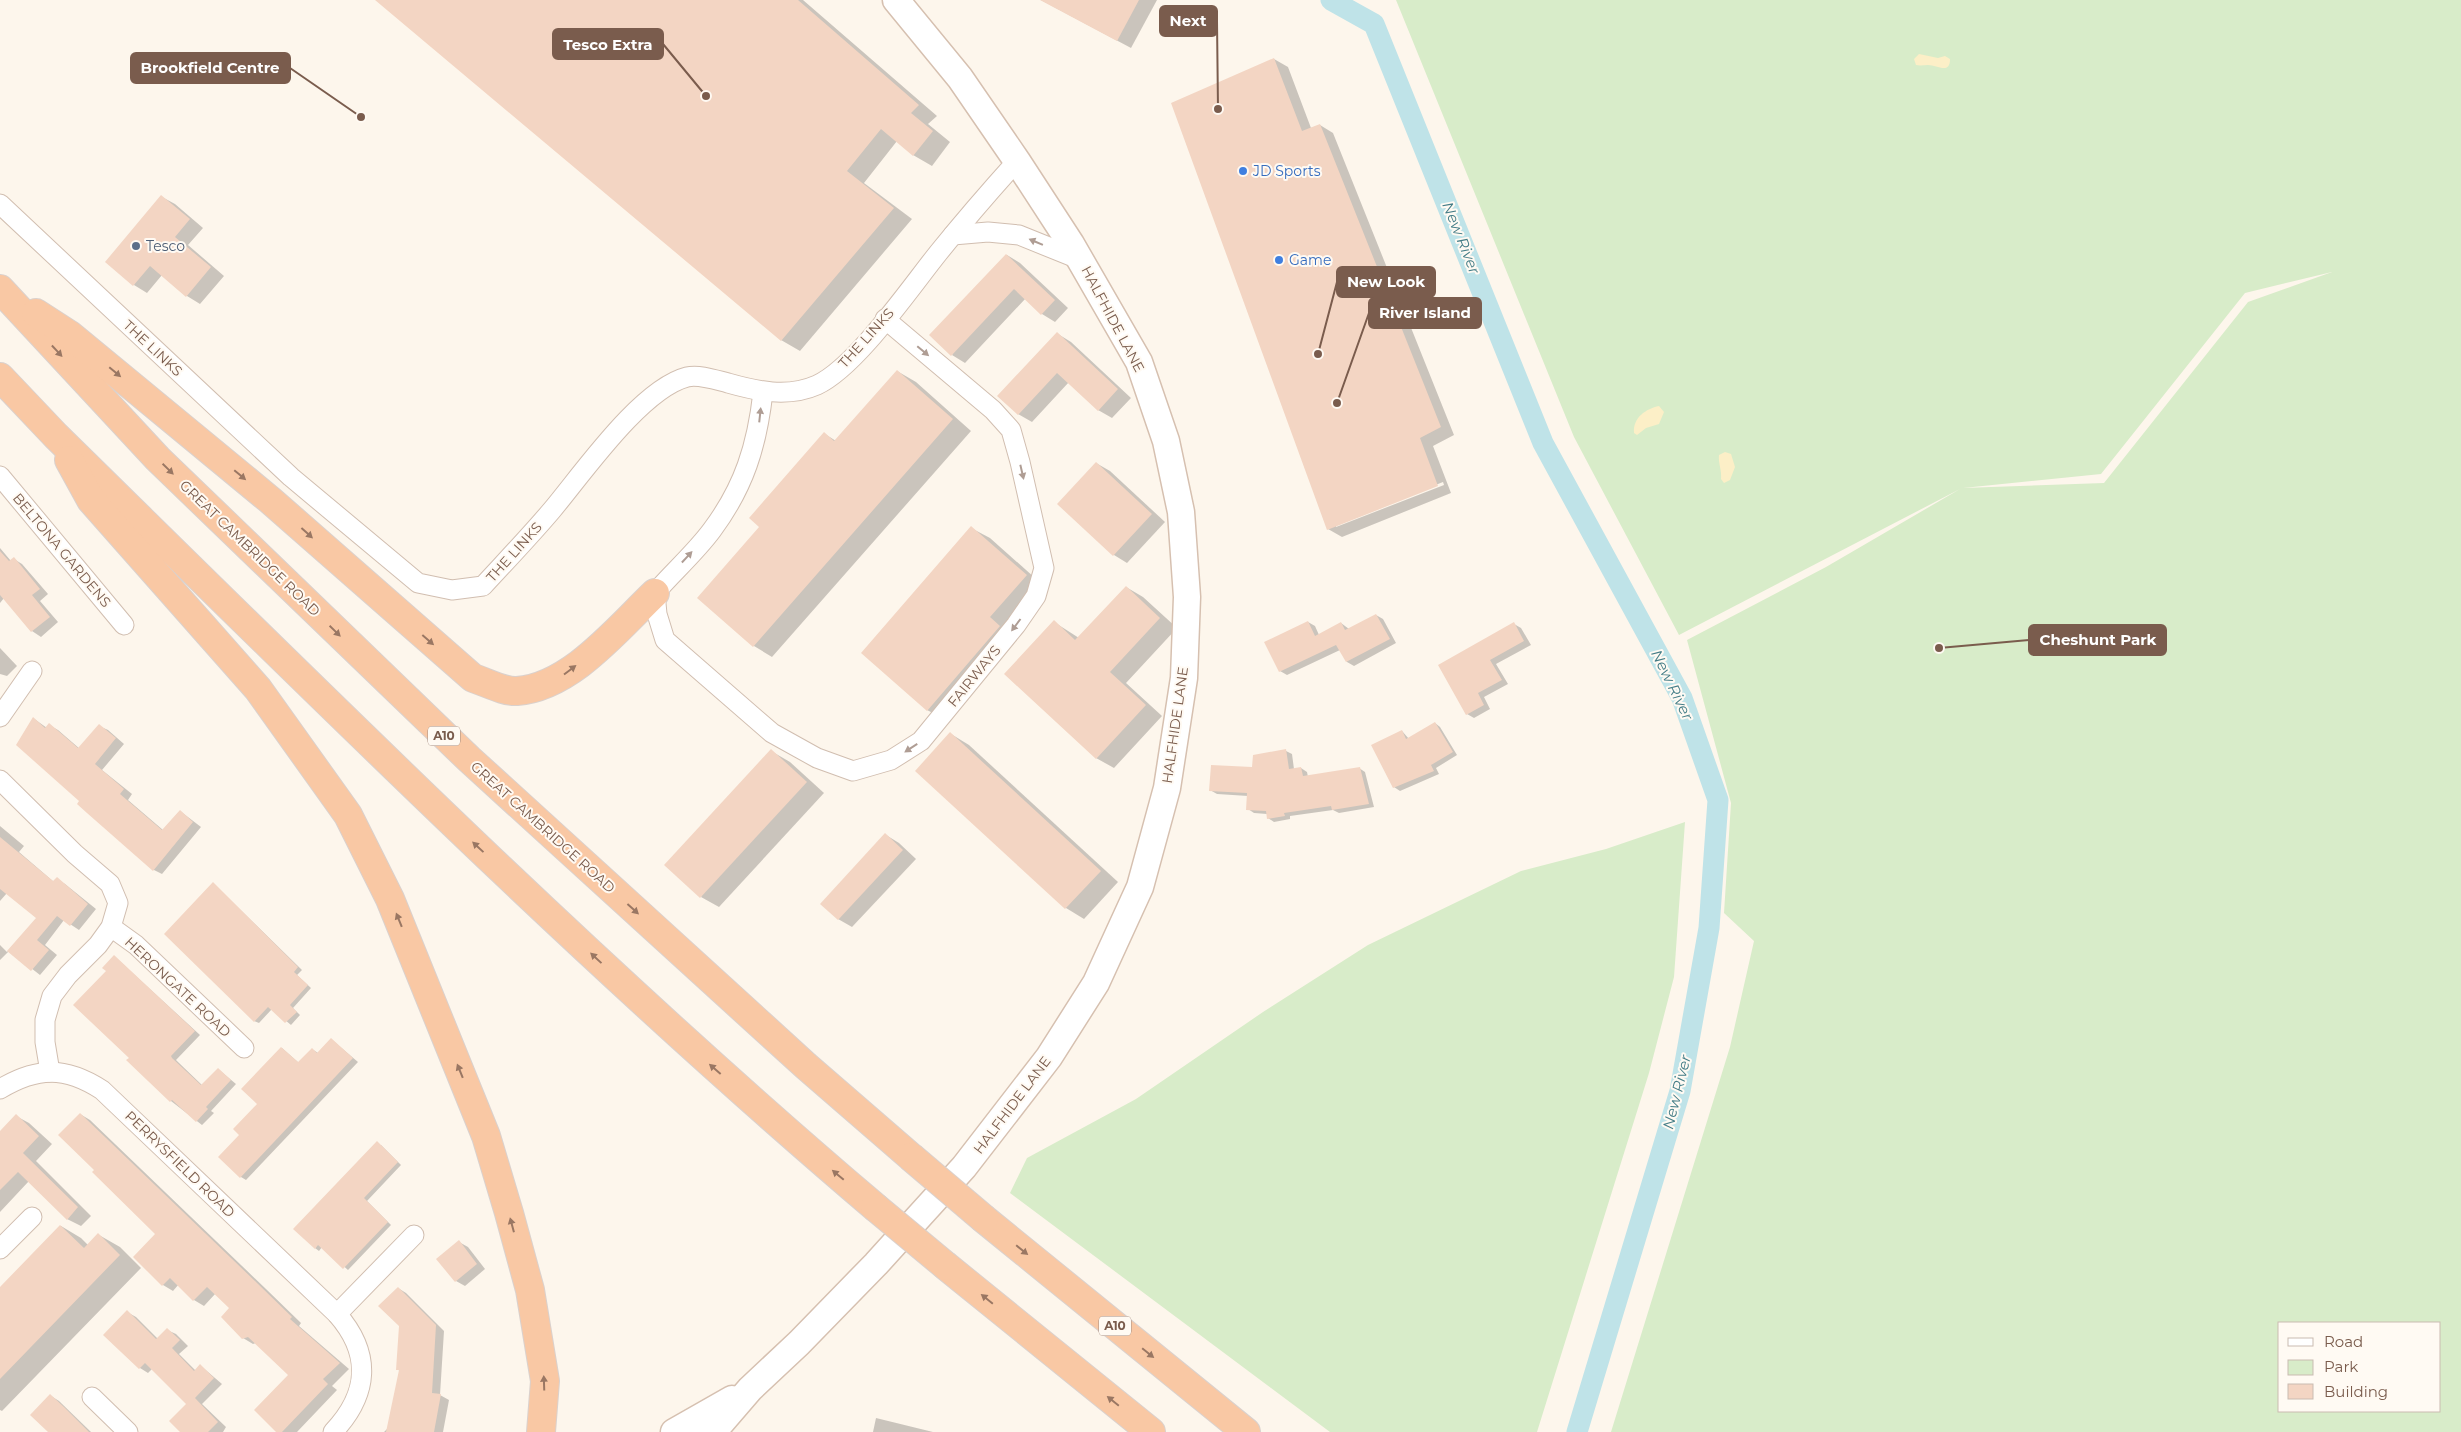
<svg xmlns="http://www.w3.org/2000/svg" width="2461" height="1432" viewBox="0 0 2461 1432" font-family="Montserrat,sans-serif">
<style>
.green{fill:#d8ecc9;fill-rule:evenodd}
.sand{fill:#fcefc7}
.shadow{fill:#0003;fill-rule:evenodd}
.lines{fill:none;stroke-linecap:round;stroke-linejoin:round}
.canal{stroke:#bfe3e8;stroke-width:21}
.building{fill:#f3d5c3}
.minor-casing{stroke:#d1beb0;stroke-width:21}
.secondary-casing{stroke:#d6c0b0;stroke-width:29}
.trunk-casing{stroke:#dad1cd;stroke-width:30}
.minor{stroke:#fff;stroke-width:19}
.secondary{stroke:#fff;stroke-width:26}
.trunk{stroke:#f9c8a4;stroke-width:28}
.trunk-bridge-casing{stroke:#dad1cd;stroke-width:30;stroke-linecap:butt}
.trunk-bridge{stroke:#f9c8a4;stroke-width:28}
.oneway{fill:#af9d94}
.oneway2{fill:#9a7763}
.shop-dot{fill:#3f7fe0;stroke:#fffaf3;stroke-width:2}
.service-dot{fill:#5c6f8a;stroke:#fffaf3;stroke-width:2}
.labels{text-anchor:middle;stroke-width:4;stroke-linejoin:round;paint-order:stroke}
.shield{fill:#fffaf3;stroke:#a28b7f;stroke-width:1}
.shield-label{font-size:12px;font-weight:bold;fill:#7a5c4d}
.shop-label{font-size:14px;fill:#366cbe;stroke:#fffaf3;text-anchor:start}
.service-label{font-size:14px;fill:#4e5e75;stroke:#fffaf3;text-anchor:start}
.street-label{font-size:14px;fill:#7a5c4d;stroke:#fffaf3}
.water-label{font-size:15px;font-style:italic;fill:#437c86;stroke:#fffaf3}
.leader{fill:none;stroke:#7a5c4d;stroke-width:2}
.callout-dot{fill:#7a5c4d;stroke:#fffaf3;stroke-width:2}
.callout{fill:#7a5c4d;stroke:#7a5c4d;stroke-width:2}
.callout-label{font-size:15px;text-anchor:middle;font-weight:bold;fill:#fff}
</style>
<rect width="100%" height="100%" fill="#fdf6ec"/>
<g class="green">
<path d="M 1396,0 L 2461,0 L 2461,1432 L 1611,1432 L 1730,1047 L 1754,941 L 1724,913 L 1731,803 L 1687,640 L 1826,567 L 1960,489 L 1679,635 L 1574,437 ZM 2332,272 L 2248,302 L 2104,483 L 1963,488 L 2101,474 L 2245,293 ZM 2280,1323 L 2440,1323 L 2440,1411 L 2280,1411 Z"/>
<polygon points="1685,822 1674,977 1649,1073 1537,1432 1330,1432 1010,1193 1027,1158 1136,1099 1263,1012 1368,945 1521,871 1606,849"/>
</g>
<g class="sand">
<path d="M 1919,54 L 1938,58 L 1945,56 L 1950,59 C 1950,75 1937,65 1928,65 C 1924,65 1920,66 1916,65 L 1914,59 Z"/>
<path d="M 1659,406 L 1664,412 L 1659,424 L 1646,428 L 1637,435 L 1634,433 C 1633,417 1646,409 1659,406 Z"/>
<path d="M 1725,452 L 1731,454 L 1735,467 L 1730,480 L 1724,483 L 1721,479 C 1722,470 1718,463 1719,455 Z"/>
</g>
<g class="shadow">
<polygon points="377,0 803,0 937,116 928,124 950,142 932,166 913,155 897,141 864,183 912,219 800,351 781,340"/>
<polygon points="1041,0 1157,0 1131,48"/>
<path d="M 1274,59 L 1288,67 L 1311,128 L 1320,125 L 1333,133 L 1454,435 L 1433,446 L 1451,493 L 1342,537 L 1328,529 ZM 1443,482 L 1444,485 L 1336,527 L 1336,525 Z"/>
<polygon points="162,197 175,204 203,228 188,245 224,276 200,304 187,296 162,275 147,293 134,285"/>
<polygon points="1007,255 1020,263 1068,308 1055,322 1042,314 1026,298 965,363 952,355"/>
<polygon points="1058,334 1071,342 1131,398 1112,418 1098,410 1069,382 1032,422 1018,414"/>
<polygon points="897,371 916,382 971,431 772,657 754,646 760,527 825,434 836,441"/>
<polygon points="1096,463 1110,471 1165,522 1127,563 1114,555"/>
<polygon points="971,528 990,538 1044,586 946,720 927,710"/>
<polygon points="0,548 11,561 14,559 22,564 48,594 40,601 58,622 41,637 32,631 4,598 0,603"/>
<polygon points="1126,587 1143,597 1177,628 1126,683 1162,716 1114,768 1096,758 1054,622 1079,638"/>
<polygon points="1376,615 1383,619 1396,643 1354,666 1347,662 1340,650 1287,675 1280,671 1308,622 1315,626 1319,635 1341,623 1349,629"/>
<polygon points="1514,624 1521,628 1531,645 1496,664 1508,684 1484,697 1490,709 1474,718 1467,714 1440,666"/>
<polygon points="0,648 17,666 7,676 0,674"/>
<polygon points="33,718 47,728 49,725 58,730 80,749 99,726 108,730 124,744 102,770 132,794 128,800 163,830 180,811 201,827 162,874 154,870 81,801"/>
<polygon points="1435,723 1440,727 1457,755 1436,768 1439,774 1400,791 1394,787 1402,731 1409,739"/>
<polygon points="951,734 969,745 1118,882 1084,919 1066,908 917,771"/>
<polygon points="771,751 790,762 824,793 719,907 701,897"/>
<polygon points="1286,751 1292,754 1294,769 1301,768 1307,772 1308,777 1359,768 1365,772 1374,807 1339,813 1333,810 1290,816 1290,819 1274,822 1268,818 1267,814 1254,813 1248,809 1248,796 1217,794 1210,790"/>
<polygon points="0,826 24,846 19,852 54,882 57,879 65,884 96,909 79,930 64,920 45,945 57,955 40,975 9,951 0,960 0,945 7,952 37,918 7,893 0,901"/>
<polygon points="886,835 899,843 916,859 852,927 838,919"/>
<polygon points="213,883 302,970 297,975 311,988 293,1008 300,1015 291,1025 272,1009 259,1023 254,1021"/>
<polygon points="115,957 200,1035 176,1060 178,1062 203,1086 218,1069 236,1084 211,1111 214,1113 202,1125 171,1101 128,1060 131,1058 107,971"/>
<polygon points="331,1039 358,1062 246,1180 241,1177 220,1157 241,1135 259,1104 282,1048 299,1063 312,1049 318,1053"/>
<polygon points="80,1114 90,1120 266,1289 301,1323 299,1326 349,1369 332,1386 337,1390 297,1432 278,1432 289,1375 256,1343 253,1344 243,1338 231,1308 216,1293 204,1306 194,1300 179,1284 173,1291 163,1285 157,1234 96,1170"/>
<polygon points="16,1116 29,1123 52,1144 36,1161 91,1216 81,1226 67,1219 29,1181 0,1212 0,1133"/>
<polygon points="381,1145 401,1165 367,1201 391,1225 348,1270 322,1247 319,1251 315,1248"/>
<polygon points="61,1226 81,1238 88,1245 99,1235 120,1247 141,1268 2,1411 0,1410 0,1288"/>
<polygon points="459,1242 468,1247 485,1269 465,1286 456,1281"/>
<polygon points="398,1288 406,1293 444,1331 440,1395 449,1400 443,1432 384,1432 389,1427 400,1371 397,1369 400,1326"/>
<polygon points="127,1312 136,1317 158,1339 167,1330 176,1334 188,1346 179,1354 196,1371 201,1366 222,1384 202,1404 226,1427 223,1432 182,1432 188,1404 152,1369 148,1373 140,1368 105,1335"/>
<polygon points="51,1396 59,1401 91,1432 50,1432"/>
<polygon points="876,1418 933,1432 873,1432"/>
</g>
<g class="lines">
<polyline class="canal" points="1331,0 1374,24 1543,443 1682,698 1718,800 1709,928 1680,1091 1577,1432"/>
</g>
<g class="building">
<polygon points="375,0 798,0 919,105 911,113 933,131 913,156 881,129 847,171 894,208 781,341"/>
<polygon points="1040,0 1139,0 1117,41"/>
<polygon points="1274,58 1302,131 1320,124 1441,427 1420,438 1438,486 1327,530 1171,103"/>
<polygon points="161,195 190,219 175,237 211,267 186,297 150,266 133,286 105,262"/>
<polygon points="1006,254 1055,300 1041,315 1014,289 951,356 929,335"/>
<polygon points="1057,332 1118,389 1098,411 1057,373 1018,415 997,396"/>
<polygon points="897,370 953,419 753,647 697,598 759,527 749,518 824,432 834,441"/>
<polygon points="1096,462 1152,514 1113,556 1057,504"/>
<polygon points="971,526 1027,575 990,617 1000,626 927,711 861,653"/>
<polygon points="0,551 9,561 14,557 40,589 32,595 50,617 31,632 0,595"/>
<polygon points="1126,586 1160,618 1110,672 1146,705 1096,759 1004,674 1054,620 1075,640"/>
<polygon points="1376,614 1390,639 1346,662 1336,645 1279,672 1264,642 1308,621 1315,636 1341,622 1345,630"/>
<polygon points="1514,622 1524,641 1490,660 1502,680 1478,693 1484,705 1466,715 1438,665"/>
<polygon points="33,717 45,728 49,723 78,748 99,724 116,738 95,764 124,789 120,794 162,830 180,810 193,822 153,871 87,813 77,804 79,801 16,745"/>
<polygon points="1435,722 1453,752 1431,765 1434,771 1393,788 1371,745 1402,730 1406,739"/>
<polygon points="950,732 1101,871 1065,909 915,771"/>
<polygon points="771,749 807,782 700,898 664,865"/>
<polygon points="1286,749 1289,769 1301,767 1303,776 1360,767 1369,804 1332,810 1331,806 1284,813 1285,816 1267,819 1266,811 1246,810 1247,793 1209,791 1211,765 1252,767 1253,755"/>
<polygon points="885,833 903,850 838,920 820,904"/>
<polygon points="0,837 53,881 57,877 88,904 70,926 57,916 37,940 49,950 31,971 7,951 36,918 0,889"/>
<polygon points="213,882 298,967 294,972 308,985 290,1005 297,1012 285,1023 268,1007 254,1022 164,934"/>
<polygon points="114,955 195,1031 171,1056 172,1058 201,1085 218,1068 231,1080 206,1107 208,1109 196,1122 172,1100 170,1102 126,1060 129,1058 73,1005 106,971 102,968"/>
<polygon points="331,1038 353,1058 240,1178 218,1157 239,1135 233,1129 257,1104 241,1089 281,1047 298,1062 312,1048 317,1053"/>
<polygon points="80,1113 256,1282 292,1317 290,1319 340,1363 323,1379 328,1384 282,1432 276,1432 254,1410 288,1375 248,1337 242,1339 221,1317 229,1308 207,1287 193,1301 170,1278 162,1286 133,1257 155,1234 92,1172 94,1170 58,1135"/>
<polygon points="16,1114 39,1136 23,1153 78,1207 67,1220 18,1172 0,1190 0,1131"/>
<polygon points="377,1141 398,1162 364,1198 388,1222 343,1269 318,1245 315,1249 293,1229"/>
<polygon points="60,1225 84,1248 98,1233 120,1255 0,1379 0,1287"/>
<polygon points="459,1240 477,1264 455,1282 436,1259"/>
<polygon points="398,1287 436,1325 432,1393 441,1394 434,1432 386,1432 399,1370 396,1370 399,1326 378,1306"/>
<polygon points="127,1310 156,1339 167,1328 180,1340 172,1348 194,1371 200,1364 214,1378 195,1398 218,1422 208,1432 180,1432 169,1421 186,1404 145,1363 139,1369 103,1335"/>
<polygon points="50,1394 64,1407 89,1432 48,1432 30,1415"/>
</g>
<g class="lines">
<defs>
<g id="minor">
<path d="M 0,204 L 291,477 L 418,583 L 452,590 L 483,586 C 506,561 530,536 552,510 C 583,473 641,389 687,377 C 699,374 716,380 728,383 C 756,391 788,398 817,385 C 856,367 910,288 939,252 C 964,221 990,191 1017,161"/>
<polyline points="953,235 988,232 1019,235 1081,260"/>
<path d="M 763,392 C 757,446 744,487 712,530 C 695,553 673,572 655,593 L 657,614 L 665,640 L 772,733 L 817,758 L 853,771 L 891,760 L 921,741 L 1016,625 L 1036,596 L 1044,568 L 1020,462 L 1011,430 L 993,410 L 885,319"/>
<polyline points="0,476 124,625"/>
<polyline points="0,717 32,671"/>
<polyline points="0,780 75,854 110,884 118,903 111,927 98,945 68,975 52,996 45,1020 45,1042 50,1072"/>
<polyline points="111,927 136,945 244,1048"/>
<path d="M 0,1089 C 37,1067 65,1066 102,1090 L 337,1314 C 372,1354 369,1394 333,1432"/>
<polyline points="0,1249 32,1217"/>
<polyline points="337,1314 414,1235"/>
<polyline points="92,1397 128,1432"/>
</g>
<g id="secondary">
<polyline points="674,1432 732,1399"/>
<polyline points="713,1432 750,1389 799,1343 876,1264 964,1167 1049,1057 1096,983 1140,887 1167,788 1184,678 1187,597 1181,512 1166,441 1139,362 1071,244 1017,161 960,78 896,0"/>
</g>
<g id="trunk">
<polyline points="0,289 158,459 469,759 806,1066 911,1157"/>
<path d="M 36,313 L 70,335 L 270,500 L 473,678 C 486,682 504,692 517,691 C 571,687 618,628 655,593"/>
<path d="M 0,377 L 56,436 C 323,698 589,964 875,1207"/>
<polyline points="69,460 91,500 258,689 348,815 390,899 486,1136 509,1213 530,1290 545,1381 541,1432"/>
<polyline points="984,1219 1246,1432"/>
<polyline points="946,1266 1151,1432"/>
</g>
</defs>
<use href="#minor" class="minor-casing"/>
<use href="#secondary" class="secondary-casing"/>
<use href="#trunk" class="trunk-casing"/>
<use href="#minor" class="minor"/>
<use href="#secondary" class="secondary"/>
<use href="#trunk" class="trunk"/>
<defs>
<g id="trunk-bridge">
<polyline points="911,1157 984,1219"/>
<polyline points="875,1207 946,1266"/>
</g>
</defs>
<use href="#trunk-bridge" class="trunk-bridge-casing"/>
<use href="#trunk-bridge" class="trunk-bridge"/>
</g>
<defs><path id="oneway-solid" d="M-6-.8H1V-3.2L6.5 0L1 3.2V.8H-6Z" transform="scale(1.25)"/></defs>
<g class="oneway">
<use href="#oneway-solid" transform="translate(1036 242) rotate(-157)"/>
<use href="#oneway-solid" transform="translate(923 351) rotate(40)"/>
<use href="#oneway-solid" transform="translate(760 415) rotate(-84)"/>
<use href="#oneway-solid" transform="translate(1022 472) rotate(77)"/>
<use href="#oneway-solid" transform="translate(687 557) rotate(-47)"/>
<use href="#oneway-solid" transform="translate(1016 625) rotate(127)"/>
<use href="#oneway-solid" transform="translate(911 748) rotate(147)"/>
</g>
<g class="oneway2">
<use href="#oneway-solid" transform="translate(57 351) rotate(47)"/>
<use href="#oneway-solid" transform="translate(115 372) rotate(40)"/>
<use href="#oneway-solid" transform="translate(168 469) rotate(44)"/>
<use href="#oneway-solid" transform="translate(240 475) rotate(40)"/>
<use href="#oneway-solid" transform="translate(307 533) rotate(42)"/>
<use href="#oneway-solid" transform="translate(335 631) rotate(44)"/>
<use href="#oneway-solid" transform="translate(428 640) rotate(41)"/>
<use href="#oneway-solid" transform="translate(570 670) rotate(-37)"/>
<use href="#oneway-solid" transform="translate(478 847) rotate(-137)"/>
<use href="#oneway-solid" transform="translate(633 909) rotate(42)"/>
<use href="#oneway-solid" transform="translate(399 920) rotate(-112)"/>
<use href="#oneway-solid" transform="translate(596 958) rotate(-137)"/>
<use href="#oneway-solid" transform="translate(715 1069) rotate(-139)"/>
<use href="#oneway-solid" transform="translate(460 1071) rotate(-112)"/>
<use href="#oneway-solid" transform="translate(838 1175) rotate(-140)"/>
<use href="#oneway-solid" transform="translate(512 1225) rotate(-105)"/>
<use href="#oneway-solid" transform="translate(1022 1250) rotate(39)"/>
<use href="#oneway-solid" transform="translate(987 1299) rotate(-141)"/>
<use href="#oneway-solid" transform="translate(1148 1353) rotate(39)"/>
<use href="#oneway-solid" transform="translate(544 1383) rotate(-92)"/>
<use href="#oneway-solid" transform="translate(1113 1401) rotate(-141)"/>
</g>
<g class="shop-dot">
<circle cx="1243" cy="171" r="5"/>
<circle cx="1279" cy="260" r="5"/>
</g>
<circle class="service-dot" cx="136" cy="246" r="5"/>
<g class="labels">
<g class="shield">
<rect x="428" y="726.5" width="32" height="19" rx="4"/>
<rect x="1099" y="1316.5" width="32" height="19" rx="4"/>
</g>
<g class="shield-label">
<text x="444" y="740">A10</text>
<text x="1115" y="1330">A10</text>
</g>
<g class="shop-label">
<text x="1253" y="176">JD Sports</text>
<text x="1289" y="265">Game</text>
</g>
<g class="service-label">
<text x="146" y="251">Tesco</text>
</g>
<g class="street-label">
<text transform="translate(1113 319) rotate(62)" y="5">HALFHIDE LANE</text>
<text transform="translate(866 338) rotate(-48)" y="5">THE LINKS</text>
<text transform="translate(153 348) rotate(43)" y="5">THE LINKS</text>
<text transform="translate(250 548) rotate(44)" y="5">GREAT CAMBRIDGE ROAD</text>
<text transform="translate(62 550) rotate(50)" y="5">BELTONA GARDENS</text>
<text transform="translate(514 552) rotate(-48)" y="5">THE LINKS</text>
<text transform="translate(974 676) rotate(-51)" y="5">FAIRWAYS</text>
<text transform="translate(1175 725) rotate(-82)" y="5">HALFHIDE LANE</text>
<text transform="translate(543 827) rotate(42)" y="5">GREAT CAMBRIDGE ROAD</text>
<text transform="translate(178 987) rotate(43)" y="5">HERONGATE ROAD</text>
<text transform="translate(1012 1105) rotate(-53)" y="5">HALFHIDE LANE</text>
<text transform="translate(180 1164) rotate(44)" y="5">PERRYSFIELD ROAD</text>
</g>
<g class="water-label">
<text transform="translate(1461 238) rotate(68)" y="5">New River</text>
<text transform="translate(1672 685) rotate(64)" y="5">New River</text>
<text transform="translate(1677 1092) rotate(-76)" y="5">New River</text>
</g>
</g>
<path class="leader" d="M1218 109L1217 21M706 96L663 44M361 117L290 68M1318 354L1337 282M1337 403L1369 313M1939 648L2029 640"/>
<g class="callout-dot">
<circle cx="1218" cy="109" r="5"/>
<circle cx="706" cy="96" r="5"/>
<circle cx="361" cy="117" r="5"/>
<circle cx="1318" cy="354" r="5"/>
<circle cx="1337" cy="403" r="5"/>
<circle cx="1939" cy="648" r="5"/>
</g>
<g class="callout">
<rect x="1160" y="6" width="57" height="30" rx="5"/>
<rect x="553" y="29" width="110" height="30" rx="5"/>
<rect x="131" y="53" width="159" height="30" rx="5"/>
<rect x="1337" y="267" width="98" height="30" rx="5"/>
<rect x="1369" y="298" width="112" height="30" rx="5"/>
<rect x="2029" y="625" width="137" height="30" rx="5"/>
</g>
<g class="callout-label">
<text x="1188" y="26">Next</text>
<text x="608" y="50">Tesco Extra</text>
<text x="210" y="73">Brookfield Centre</text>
<text x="1386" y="287">New Look</text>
<text x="1425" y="318">River Island</text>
<text x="2098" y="645">Cheshunt Park</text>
</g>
<rect x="2278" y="1322" width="162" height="90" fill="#fffaf3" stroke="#cabbb1"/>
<rect x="2288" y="1338" width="25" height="8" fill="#ffffff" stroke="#cabbb1"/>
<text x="2324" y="1347" font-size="15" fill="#7a5c4d">Road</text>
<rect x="2288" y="1360" width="25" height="15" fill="#d8ecc9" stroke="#cabbb1"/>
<text x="2324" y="1372" font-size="15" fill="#7a5c4d">Park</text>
<rect x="2288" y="1384" width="25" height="15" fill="#f3d5c3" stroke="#cabbb1"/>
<text x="2324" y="1397" font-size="15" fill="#7a5c4d">Building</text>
</svg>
